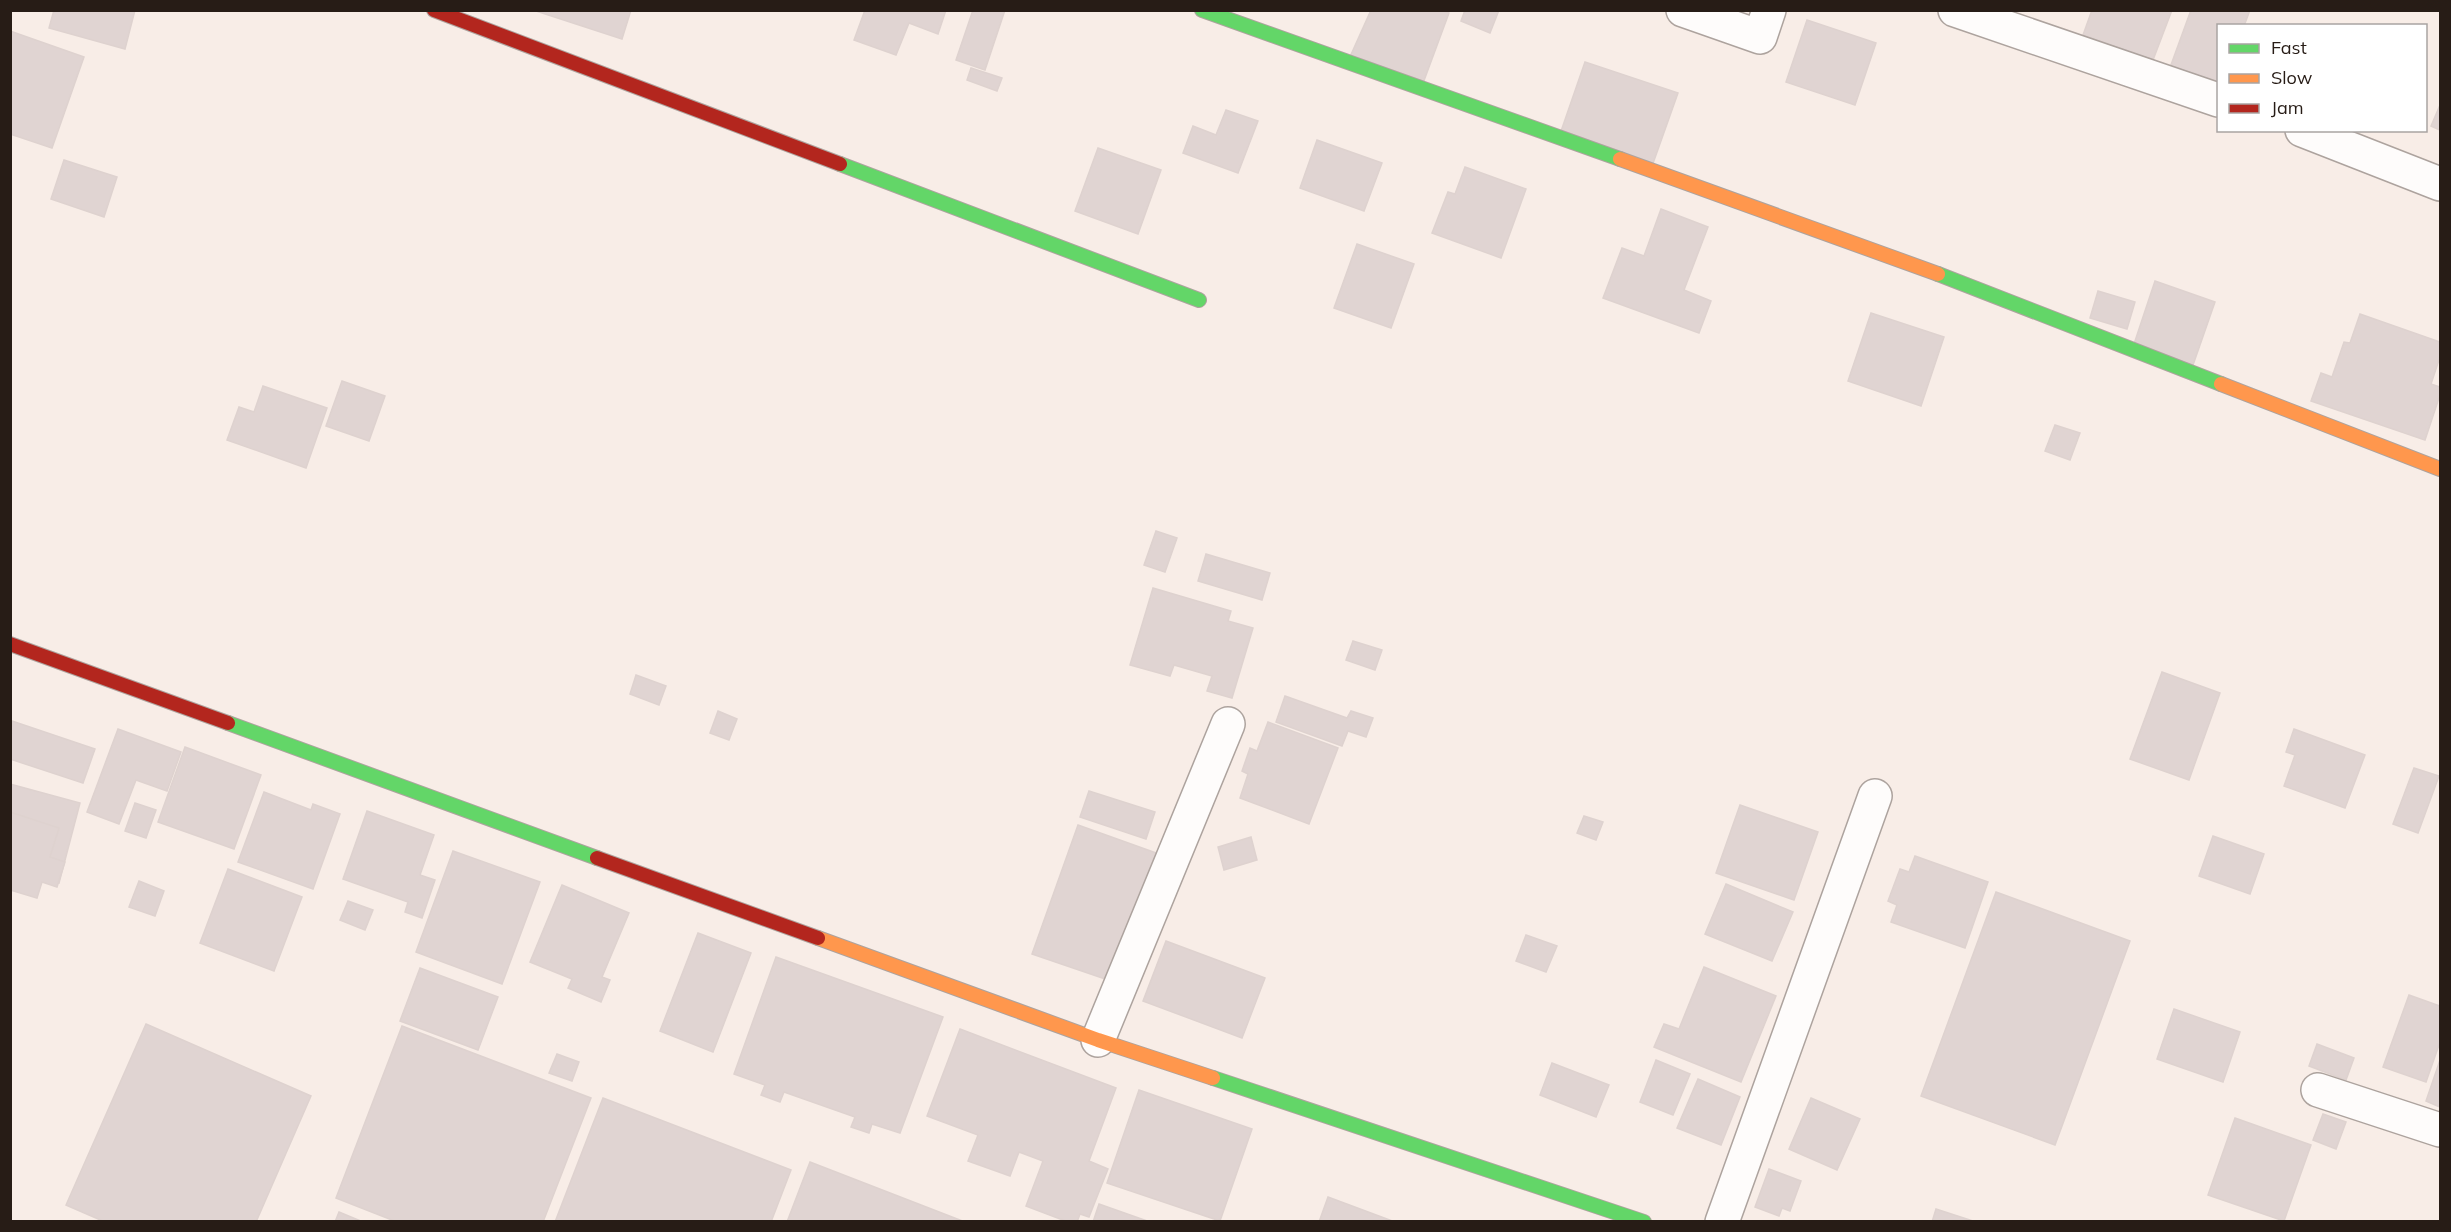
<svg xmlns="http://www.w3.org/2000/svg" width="2451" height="1232" viewBox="0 0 2451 1232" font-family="Mulish,sans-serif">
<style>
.building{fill:#e0d4d2;stroke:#ded2cf;stroke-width:1.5}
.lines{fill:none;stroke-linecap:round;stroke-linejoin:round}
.street-casing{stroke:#ada39e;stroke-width:36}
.fast-casing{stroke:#ada39e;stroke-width:16}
.slow-casing{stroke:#ada39e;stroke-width:16}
.jam-casing{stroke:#ada39e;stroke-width:16}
.street{stroke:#fefcfb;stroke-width:33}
.fast{stroke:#63d668;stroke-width:14}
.slow{stroke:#ff974d;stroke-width:14}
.jam{stroke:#b3261e;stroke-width:14}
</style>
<rect width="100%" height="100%" fill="#f8ede7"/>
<g class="building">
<polygon points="54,10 135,10 125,49 49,28"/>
<polygon points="533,10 631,10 622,39"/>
<polygon points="865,10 946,10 938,34 909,23 896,55 854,40"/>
<polygon points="973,10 1005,10 985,70 956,60"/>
<polygon points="1371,10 1441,10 1449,13 1422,86 1349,59"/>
<polygon points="1465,10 1499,10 1490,33 1461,21"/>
<polygon points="2092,10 2172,10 2153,60 2083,35"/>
<polygon points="2191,10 2250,10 2244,26 2218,26 2218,92 2168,73"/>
<polygon points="1807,20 1876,43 1855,105 1786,82"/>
<polygon points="10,31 84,57 52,148 10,134"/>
<polygon points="1585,62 1678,93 1651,169 1559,137"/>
<polygon points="971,68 1002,78 997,91 967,80"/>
<polygon points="2440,105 2440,130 2431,126"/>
<polygon points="1226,110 1258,121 1238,173 1183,153 1193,126 1216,135"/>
<polygon points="1317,140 1382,163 1364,211 1300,188"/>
<polygon points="1098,148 1161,170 1138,234 1075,211"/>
<polygon points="64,160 117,177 104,217 51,199"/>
<polygon points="1465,167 1526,189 1501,258 1432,233 1448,192 1455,194"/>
<polygon points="1661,209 1708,227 1684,290 1711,301 1699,333 1603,298 1622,248 1644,256"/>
<polygon points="1357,244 1414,264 1391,328 1334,308"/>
<polygon points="2155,281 2215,302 2193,365 2134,344"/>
<polygon points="2098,291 2135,302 2127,329 2090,318"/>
<polygon points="1871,313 1944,337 1921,406 1848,381"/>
<polygon points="2360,314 2440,342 2440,357 2431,384 2440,387 2440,395 2425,440 2311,401 2321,373 2332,377 2344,342 2350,343"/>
<polygon points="342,381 385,396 369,441 326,426"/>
<polygon points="263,386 327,408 306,468 227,440 239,407 254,412"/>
<polygon points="2055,425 2080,433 2070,460 2045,451"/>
<polygon points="1156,531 1177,538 1165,572 1144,565"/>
<polygon points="1206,554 1270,573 1262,600 1198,581"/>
<polygon points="1153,588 1231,611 1228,621 1253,628 1232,698 1207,691 1212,676 1174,665 1170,676 1130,665"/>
<polygon points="1353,641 1382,650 1375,670 1346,660"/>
<polygon points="2162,672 2220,693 2189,780 2130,759"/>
<polygon points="636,675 666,686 659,705 630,694"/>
<polygon points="1285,696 1347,718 1351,711 1373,718 1366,737 1348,731 1342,746 1276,722"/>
<polygon points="718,711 737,719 729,740 710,733"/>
<polygon points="12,721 95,749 83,783 10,759"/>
<polygon points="1268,722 1338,748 1309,824 1240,798 1248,774 1242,771 1250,748 1257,751"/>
<polygon points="118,729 181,752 167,791 136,780 119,824 87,812"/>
<polygon points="2294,729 2365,755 2345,808 2284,786 2295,755 2286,752"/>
<polygon points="185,747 261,775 234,849 158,822"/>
<polygon points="2414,768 2439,776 2418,833 2393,824"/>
<polygon points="10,784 80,803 59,883 10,870"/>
<polygon points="1089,791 1155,812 1146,839 1080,817"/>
<polygon points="264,792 311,810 313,804 340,814 313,889 238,862"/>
<polygon points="135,803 156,810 146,838 125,831"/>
<polygon points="1740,805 1818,832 1794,900 1716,873"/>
<polygon points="367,811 434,835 420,875 435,880 422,918 405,912 408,902 343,879"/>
<polygon points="10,812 59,828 50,857 65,862 57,887 42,882 37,898 10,890"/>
<polygon points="1584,816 1603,822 1596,840 1577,833"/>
<polygon points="1078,825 1159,854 1114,982 1032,954"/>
<polygon points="2213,836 2264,854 2250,894 2199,876"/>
<polygon points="1251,837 1257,860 1224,870 1218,847"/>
<polygon points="453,851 540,882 502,984 416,952"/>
<polygon points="1915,856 1988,882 1965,948 1891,922 1897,905 1888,901 1900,869 1909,872"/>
<polygon points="228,869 302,897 274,971 200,943"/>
<polygon points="139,881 164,891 155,916 129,907"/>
<polygon points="1726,884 1793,912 1772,961 1705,934"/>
<polygon points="562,885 629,913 602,977 610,980 601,1002 568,988 572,979 530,962"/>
<polygon points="1996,892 2130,941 2055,1145 1921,1096"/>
<polygon points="348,901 373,910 365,930 340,920"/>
<polygon points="698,933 751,953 713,1052 660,1031"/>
<polygon points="1526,935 1557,946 1546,972 1516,961"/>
<polygon points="1166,941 1265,978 1242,1038 1143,1001"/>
<polygon points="776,957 943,1017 900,1133 872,1124 869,1133 851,1127 855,1117 784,1092 780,1102 761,1095 765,1085 734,1074"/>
<polygon points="1704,967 1776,996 1741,1082 1654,1047 1664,1024 1679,1029"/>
<polygon points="420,968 498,997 478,1050 400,1021"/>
<polygon points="2409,995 2440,1006 2440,1042 2426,1082 2383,1067"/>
<polygon points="2174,1009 2240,1032 2223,1082 2157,1059"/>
<polygon points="146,1024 311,1096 256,1222 105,1222 66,1205"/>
<polygon points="402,1026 591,1098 543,1222 397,1222 336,1198"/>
<polygon points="960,1029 1116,1088 1089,1161 1108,1169 1089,1217 1080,1214 1077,1222 1068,1222 1026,1206 1043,1161 1019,1152 1010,1176 968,1161 978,1135 927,1116"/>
<polygon points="2317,1044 2354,1058 2346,1080 2309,1066"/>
<polygon points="557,1054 579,1062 572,1081 549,1073"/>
<polygon points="1656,1060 1690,1074 1673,1115 1640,1102"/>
<polygon points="2440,1060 2440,1107 2426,1101"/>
<polygon points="1552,1063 1609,1085 1596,1117 1540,1095"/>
<polygon points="1698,1079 1740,1097 1721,1145 1677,1128"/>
<polygon points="1139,1090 1252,1129 1220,1221 1107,1183"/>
<polygon points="603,1098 791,1170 771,1222 555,1222"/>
<polygon points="1811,1098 1860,1119 1837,1170 1789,1149"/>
<polygon points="2323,1114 2346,1122 2336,1149 2313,1140"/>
<polygon points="2235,1118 2311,1145 2284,1221 2208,1195"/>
<polygon points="810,1162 965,1222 787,1222"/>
<polygon points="1769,1169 1801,1181 1790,1211 1782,1208 1779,1216 1755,1207"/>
<polygon points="1328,1197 1395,1222 1319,1222"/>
<polygon points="1099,1204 1150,1222 1093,1222"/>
<polygon points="1936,1209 1976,1222 1932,1222"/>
<polygon points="339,1212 363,1222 335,1222"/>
</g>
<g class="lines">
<defs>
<g id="street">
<polyline points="1683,10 1760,37 1769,10"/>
<polyline points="1955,10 2218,100"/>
<polyline points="2302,130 2440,184"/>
<polyline points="1098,1040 1228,724"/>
<polyline points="2318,1090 2440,1130"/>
<polyline points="1722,1222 1875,796"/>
</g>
<g id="fast">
<polyline points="1202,10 1620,159"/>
<polyline points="840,164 1199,300"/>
<polyline points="1938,274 2221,384"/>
<polyline points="228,723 597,858"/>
<polyline points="1213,1078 1644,1222"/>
</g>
<g id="slow">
<polyline points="1620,159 1938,274"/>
<polyline points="2221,384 2440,469"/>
<polyline points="818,938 1098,1040 1213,1078"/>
</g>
<g id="jam">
<polyline points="434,10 840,164"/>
<polyline points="10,644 228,723"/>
<polyline points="597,858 818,938"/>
</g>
</defs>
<use href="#street" class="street-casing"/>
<use href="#fast" class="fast-casing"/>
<use href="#slow" class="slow-casing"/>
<use href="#jam" class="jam-casing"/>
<use href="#street" class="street"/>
<use href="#fast" class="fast"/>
<use href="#slow" class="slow"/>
<use href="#jam" class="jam"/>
</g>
<rect width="2451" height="1232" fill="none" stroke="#271c16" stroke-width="24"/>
<rect x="2217" y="24" width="210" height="108" fill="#ffffff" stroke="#a9a4a2" stroke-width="1.5"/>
<rect x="2229" y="44" width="30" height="9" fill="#63d668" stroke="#a9a4a2" stroke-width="1.5"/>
<text x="2271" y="54" font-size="18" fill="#271c16">Fast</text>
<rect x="2229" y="74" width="30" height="9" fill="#ff974d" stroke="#a9a4a2" stroke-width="1.5"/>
<text x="2271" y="84" font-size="18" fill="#271c16">Slow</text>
<rect x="2229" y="104" width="30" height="9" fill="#b3261e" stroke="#a9a4a2" stroke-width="1.5"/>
<text x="2271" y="114" font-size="18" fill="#271c16">Jam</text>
</svg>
